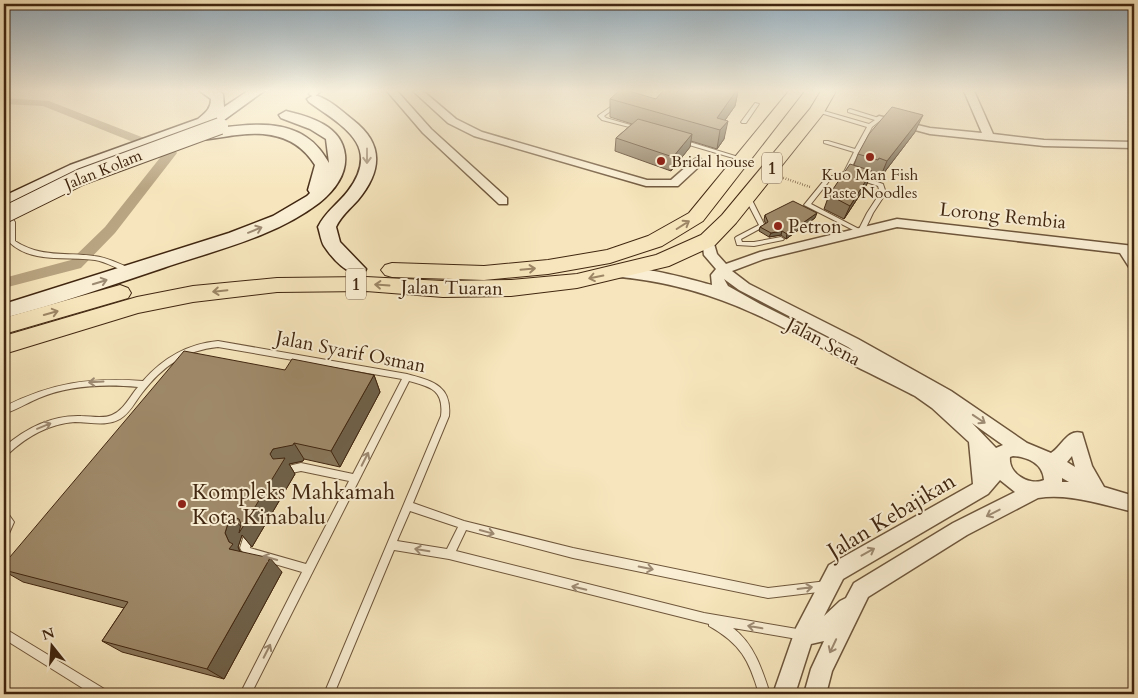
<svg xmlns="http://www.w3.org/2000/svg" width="1138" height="698" viewBox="0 0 1138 698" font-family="Cardo,serif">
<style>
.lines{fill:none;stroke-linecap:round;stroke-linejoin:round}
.canal{fill:#b9a582;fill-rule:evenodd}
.service-casing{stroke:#6e563b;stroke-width:2}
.minor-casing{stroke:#6e563b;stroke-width:3}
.secondary-casing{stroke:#402610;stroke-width:3}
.primary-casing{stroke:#402610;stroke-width:2}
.path{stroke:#402610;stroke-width:2.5;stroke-dasharray:0.5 2;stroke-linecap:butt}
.service{fill:#faefd4;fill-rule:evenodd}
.minor{fill:#faefd4;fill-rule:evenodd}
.secondary{fill:#faefd4;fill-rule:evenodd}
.primary{fill:#f7e6bd;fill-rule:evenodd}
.secondary-bridge-casing{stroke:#402610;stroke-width:18;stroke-linecap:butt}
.secondary-bridge{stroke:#faefd4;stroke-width:16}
.wall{fill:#89775b;stroke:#402610}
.shaded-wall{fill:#6f614a;stroke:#402610}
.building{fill:#9f8a6a;stroke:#402610}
.oneway{stroke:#9d8a72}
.oneway2{stroke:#9c8666}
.poi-dot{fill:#8f2418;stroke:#faefd4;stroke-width:2}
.labels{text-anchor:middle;stroke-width:4;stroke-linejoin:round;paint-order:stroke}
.far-poi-label{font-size:16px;fill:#402610;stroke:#faefd4;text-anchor:start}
.far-street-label{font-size:16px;fill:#402610;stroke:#faefd4}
.shield{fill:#faefd4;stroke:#78624b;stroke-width:1}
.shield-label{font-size:18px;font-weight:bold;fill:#402610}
.street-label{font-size:19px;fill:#402610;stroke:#faefd4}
.poi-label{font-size:19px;fill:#402610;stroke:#faefd4;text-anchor:start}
.near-poi-label{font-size:22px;fill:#402610;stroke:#faefd4;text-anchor:start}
.near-street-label{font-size:22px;fill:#402610;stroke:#faefd4}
</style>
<rect width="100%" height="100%" fill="#f7e6bd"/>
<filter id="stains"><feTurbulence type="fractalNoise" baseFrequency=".004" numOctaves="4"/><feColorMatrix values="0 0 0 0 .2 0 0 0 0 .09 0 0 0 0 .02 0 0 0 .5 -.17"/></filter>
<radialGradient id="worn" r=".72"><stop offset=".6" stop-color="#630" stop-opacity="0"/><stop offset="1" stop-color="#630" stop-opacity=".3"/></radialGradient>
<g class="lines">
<polygon class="canal" points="4,98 49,101 175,150 177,153 115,233 81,268 4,288 4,278 71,260 105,227 163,154 43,106 4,104"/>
<defs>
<g id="service">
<polygon points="755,103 759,104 746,123 742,123 741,122"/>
<polygon points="612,106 616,107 604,116 606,118 641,128 641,130 602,120 598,116 599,115"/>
<path d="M 850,109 L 882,119 L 872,127 L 849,172 L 883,184 L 886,193 L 873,213 L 864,232 L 861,234 L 804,205 L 826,178 L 844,172 L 854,152 L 824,143 L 824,141 L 828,141 L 855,149 L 867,127 L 814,111 L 817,109 L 869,124 L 875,120 L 848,112 L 848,110 ZM 846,175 L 878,186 L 880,193 L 867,213 L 859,229 L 811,204 L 830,180 Z"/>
<polygon points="679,140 683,140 745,159 744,160 740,160 679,142"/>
<polygon points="748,196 751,198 765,226 741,239 742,242 754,242 781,237 784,239 783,240 754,246 737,245 735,238 736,237 759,225 745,198"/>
<path d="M 4,211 L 7,212 L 15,222 L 15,241 C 41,258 65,252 94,256 C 107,257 119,264 130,268 L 131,270 L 128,272 C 117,269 107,262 95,260 C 66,256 32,264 9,242 L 9,222 L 4,215 Z"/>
<path d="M 218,341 L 407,374 C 432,381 452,385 449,416 L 413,503 L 464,521 L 573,548 L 768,588 L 827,581 L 831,582 L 832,586 L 831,590 L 827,591 L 768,598 L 573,558 L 466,530 L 456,551 L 704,613 L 803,630 L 807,631 L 808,635 L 807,639 L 803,640 L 733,628 C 754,644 762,669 770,694 L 759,694 C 749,660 741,644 709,626 L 709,624 L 449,559 L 394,550 L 334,694 L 324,694 L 441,416 C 444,390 431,387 409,381 L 251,694 L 240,694 L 302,572 L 244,555 L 240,548 L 244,535 L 247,533 L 250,535 L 252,538 L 250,548 L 306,564 L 349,481 L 301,471 L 287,474 L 284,473 L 283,470 L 284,467 L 301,463 L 353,474 L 402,379 L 218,347 C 185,350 162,367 142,393 C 135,402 130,413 120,419 C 106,427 90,422 75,422 C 48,424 26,437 7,455 L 4,456 L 4,447 C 26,428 52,415 81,416 C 91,416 103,419 112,415 C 124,410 130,396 138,387 C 105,384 70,385 39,398 C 27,403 16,410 4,414 L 4,407 C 50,383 91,377 143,381 C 163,358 187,344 218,341 ZM 410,511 L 458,527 L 447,549 L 397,541 Z"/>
<polygon points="4,511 7,512 14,522 7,538 4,539"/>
<polygon points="4,628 106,690 107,694 92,694 4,639"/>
</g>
<g id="minor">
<polygon points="311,91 321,91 314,97 309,94"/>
<polygon points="387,91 397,91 431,129 507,198 507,204 499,204 423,133"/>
<polygon points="413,91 423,91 456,119 482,132 647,180 671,180 695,159 699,158 705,161 678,186 646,186 474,136 448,123"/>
<polygon points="964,91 974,91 993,134 1044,140 1134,142 1134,148 1044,146 930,134 874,119 879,116 930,128 982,133"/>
<path d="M 897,219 L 1134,246 L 1134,268 L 1129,267 L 1120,253 L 897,227 L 764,259 L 732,271 L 749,284 L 858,339 L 951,391 L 1027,443 L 1051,453 C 1062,446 1068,428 1082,433 L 1092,466 L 1104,487 L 1134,496 L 1134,512 C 1103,505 1070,493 1038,498 L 967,535 L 868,597 L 832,671 L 826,694 L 804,694 L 811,669 L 824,641 L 811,644 L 795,694 L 773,694 L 796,628 L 829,565 L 973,484 L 969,442 L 932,408 L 915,396 C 896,386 877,377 857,367 C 776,323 714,286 620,277 L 613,272 C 622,259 696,281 712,285 L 711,275 L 716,269 L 704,255 L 702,240 L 704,237 L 712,237 L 717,254 L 726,264 L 760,252 ZM 724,279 L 739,290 L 848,347 L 854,351 L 760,304 L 728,286 ZM 972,423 L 1003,445 L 996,448 ZM 1013,456 C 1027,457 1043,463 1044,480 C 1030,486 1008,474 1010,457 ZM 1072,456 L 1075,467 L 1067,462 ZM 1062,478 L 1069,482 L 1062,482 ZM 1000,480 L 1015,492 L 953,523 L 854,583 L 846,598 L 840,601 L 824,616 L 843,579 L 988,494 Z"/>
</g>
<g id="secondary">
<path d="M 200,91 L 218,91 L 223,94 L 224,107 L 248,91 L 264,91 L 224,120 L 82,171 L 4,207 L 4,196 L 70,165 L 198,119 C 205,113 211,109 211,99 Z"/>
<path d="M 314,95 C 328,98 342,111 353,120 C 384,144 382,171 358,200 C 350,209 341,216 336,227 L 340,242 L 366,269 L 364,273 C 349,278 332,258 324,246 C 321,241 320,233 318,227 C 325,212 338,204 348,191 C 382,146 343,126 309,102 L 307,99 Z"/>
<path d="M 286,111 C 311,117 342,126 345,155 C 347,174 334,191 319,203 C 276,236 217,250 166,267 C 113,285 58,304 4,318 L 4,304 L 229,233 L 273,216 L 307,196 L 310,193 L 308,190 L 315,165 C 278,106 202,152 191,136 C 195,130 205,130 212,129 C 241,125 280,119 306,137 C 317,144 323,153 329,163 L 326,139 L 310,129 L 281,118 L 279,115 Z"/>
</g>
<g id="primary">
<polygon points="789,91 804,91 703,221 662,246 610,263 548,274 484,280 392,277 385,275 381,270 385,265 392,263 484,266 548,260 607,250 648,236 689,213"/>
<polygon points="821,91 836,91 823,114 736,223 715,245 669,266 577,288 511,296 443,297 366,291 277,292 193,302 138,313 4,354 4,336 137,297 193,286 277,278 366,277 443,281 511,280 577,274 656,255 701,235 722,215 810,109"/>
<polygon points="120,285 128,288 131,293 128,298 4,334 4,318"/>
</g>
</defs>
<use href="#service" class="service-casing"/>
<use href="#minor" class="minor-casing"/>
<use href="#secondary" class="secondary-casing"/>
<use href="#primary" class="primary-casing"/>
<polyline class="path" points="781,177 810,187"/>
<use href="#service" class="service"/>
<use href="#minor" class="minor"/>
<use href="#secondary" class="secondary"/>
<use href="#primary" class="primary"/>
<defs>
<polyline id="secondary-bridge" points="4,215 81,177 220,126"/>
</defs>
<use href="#secondary-bridge" class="secondary-bridge-casing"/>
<use href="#secondary-bridge" class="secondary-bridge"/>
</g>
<g class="wall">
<polygon points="663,91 738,91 735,106 725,120 724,139 717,149 691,141 690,147 671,171 615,151 616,138 632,124 610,117 610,99 656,99"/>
<polygon points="915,132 880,178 872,175 871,178 869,177 867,184 844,219 824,209 829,195 854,165 858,154"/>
<polygon points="765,215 815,218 786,239 781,235 769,237 759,231 760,227 766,224 764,220"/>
<polygon points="285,370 374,375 380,392 340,467 304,459 303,461 289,464 295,474 252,547 242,535 238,547 240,551 282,572 224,679 122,652 102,641 124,608 23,582 4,571 4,564"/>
</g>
<g class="shaded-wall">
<polygon points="736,91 738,91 735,106 718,130 717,118"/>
<polygon points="923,115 915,132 880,178 887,161"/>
<polygon points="728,121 724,139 717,149 720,130"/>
<polygon points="692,134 690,147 671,171 673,157"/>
<polygon points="872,171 867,184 844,219 850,206"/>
<polygon points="817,213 815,218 786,239 787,234"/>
<polygon points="782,231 781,235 769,237 771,233"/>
<polygon points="374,375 380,392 340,467 331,451"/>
<polygon points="294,443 304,459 303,461 289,464 295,474 252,547 242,535 238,547 240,552 229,549 229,542 225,533 229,520 233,517 242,528 270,454 273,449"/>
<polygon points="270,558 282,572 224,679 207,669"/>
</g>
<g class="building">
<polygon points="619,91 629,91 656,99 663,91 736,91 717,118 728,121 720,130 610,99"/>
<polygon points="892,107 923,115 887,161 879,158 878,160 858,154 869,134"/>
<polygon points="638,119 692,134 673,157 616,138"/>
<polygon points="850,164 872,171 850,206 829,195"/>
<polygon points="793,201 817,213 787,234 782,231 771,233 760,227 768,222 765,215"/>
<polygon points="184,351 285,370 292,359 374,375 331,451 294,443 293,445 273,449 270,454 273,459 285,458 239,533 241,524 239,519 233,517 229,520 225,533 229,542 233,544 229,549 270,558 207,669 102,641 128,602 4,570 4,564"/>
</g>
<defs><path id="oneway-shaft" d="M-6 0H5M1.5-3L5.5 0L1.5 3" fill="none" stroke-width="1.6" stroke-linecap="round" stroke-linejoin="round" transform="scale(1.25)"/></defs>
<g class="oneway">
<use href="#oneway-shaft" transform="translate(367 156) rotate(90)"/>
<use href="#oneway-shaft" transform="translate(255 230) rotate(-22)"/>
<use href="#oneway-shaft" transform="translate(100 282) rotate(-17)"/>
<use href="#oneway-shaft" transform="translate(96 382) rotate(177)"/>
<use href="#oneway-shaft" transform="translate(979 419) rotate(34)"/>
<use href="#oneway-shaft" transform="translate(44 426) rotate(-22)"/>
<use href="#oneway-shaft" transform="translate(365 459) rotate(-63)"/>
<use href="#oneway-shaft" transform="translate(993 513) rotate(153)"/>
<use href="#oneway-shaft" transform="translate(487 532) rotate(15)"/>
<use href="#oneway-shaft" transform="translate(422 550) rotate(-171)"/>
<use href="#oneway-shaft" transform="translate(868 552) rotate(-29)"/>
<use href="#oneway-shaft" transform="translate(270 558) rotate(-164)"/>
<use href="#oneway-shaft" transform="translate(646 568) rotate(11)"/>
<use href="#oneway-shaft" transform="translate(579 588) rotate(-167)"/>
<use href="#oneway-shaft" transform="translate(805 588) rotate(-7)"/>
<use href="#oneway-shaft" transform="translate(755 627) rotate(-170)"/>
<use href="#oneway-shaft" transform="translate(833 646) rotate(115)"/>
<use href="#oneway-shaft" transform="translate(267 651) rotate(-63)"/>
</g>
<g class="oneway2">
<use href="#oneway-shaft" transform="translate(683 225) rotate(-32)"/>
<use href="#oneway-shaft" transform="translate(528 269) rotate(-5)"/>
<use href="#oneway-shaft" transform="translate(596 277) rotate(169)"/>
<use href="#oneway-shaft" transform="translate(382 285) rotate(-176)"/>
<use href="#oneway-shaft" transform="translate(220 291) rotate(174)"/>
<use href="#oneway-shaft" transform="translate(51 313) rotate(-16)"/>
</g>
<linearGradient id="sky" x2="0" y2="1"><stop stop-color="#95aebf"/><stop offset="0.48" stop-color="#fbf4e1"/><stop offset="1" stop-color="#fbf4e1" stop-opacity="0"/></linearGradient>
<rect width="1138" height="189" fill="url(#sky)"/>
<g class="poi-dot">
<circle cx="870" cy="157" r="5"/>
<circle cx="661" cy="161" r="5"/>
<circle cx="778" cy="226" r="5"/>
<circle cx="182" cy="504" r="5"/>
</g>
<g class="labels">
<g class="far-poi-label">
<text x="671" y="167">Bridal house</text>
<text x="870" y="180" text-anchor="middle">Kuo Man Fish<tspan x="870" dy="18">Paste Noodles</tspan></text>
</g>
<g class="far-street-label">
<text transform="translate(103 169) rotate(-22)" y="6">Jalan Kolam</text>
</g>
<g class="shield">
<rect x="762" y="152.5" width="20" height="31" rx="4"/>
<rect x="346" y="268.5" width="20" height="31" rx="4"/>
</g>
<g class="shield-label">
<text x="772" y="174">1</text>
<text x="356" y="290">1</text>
</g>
<g class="street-label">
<text transform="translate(1003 215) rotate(6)" y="7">Lorong Rembia</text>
<text transform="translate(452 287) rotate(1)" y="7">Jalan Tuaran</text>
<text transform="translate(824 341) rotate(28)" y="7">Jalan Sena</text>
<text transform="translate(351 351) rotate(11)" y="7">Jalan Syarif Osman</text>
</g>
<g class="poi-label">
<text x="788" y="233">Petron</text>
</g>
<g class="near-poi-label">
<text x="192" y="499">Kompleks Mahkamah<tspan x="192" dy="25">Kota Kinabalu</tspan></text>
</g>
<g class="near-street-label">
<text transform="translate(891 515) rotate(-31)" y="8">Jalan Kebajikan</text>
</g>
</g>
<rect width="1138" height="698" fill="none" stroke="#f7e6bd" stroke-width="20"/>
<rect x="5" y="5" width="1128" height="688" fill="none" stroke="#402610" stroke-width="2.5"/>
<rect x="10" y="10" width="1118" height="678" fill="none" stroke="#402610"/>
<g transform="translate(52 646) rotate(343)" stroke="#faefd4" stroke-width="4" paint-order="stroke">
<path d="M0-4L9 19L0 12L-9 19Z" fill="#402610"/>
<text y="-8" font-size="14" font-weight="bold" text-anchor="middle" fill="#402610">N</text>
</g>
<rect width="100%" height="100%" filter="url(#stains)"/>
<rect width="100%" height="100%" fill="url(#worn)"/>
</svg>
